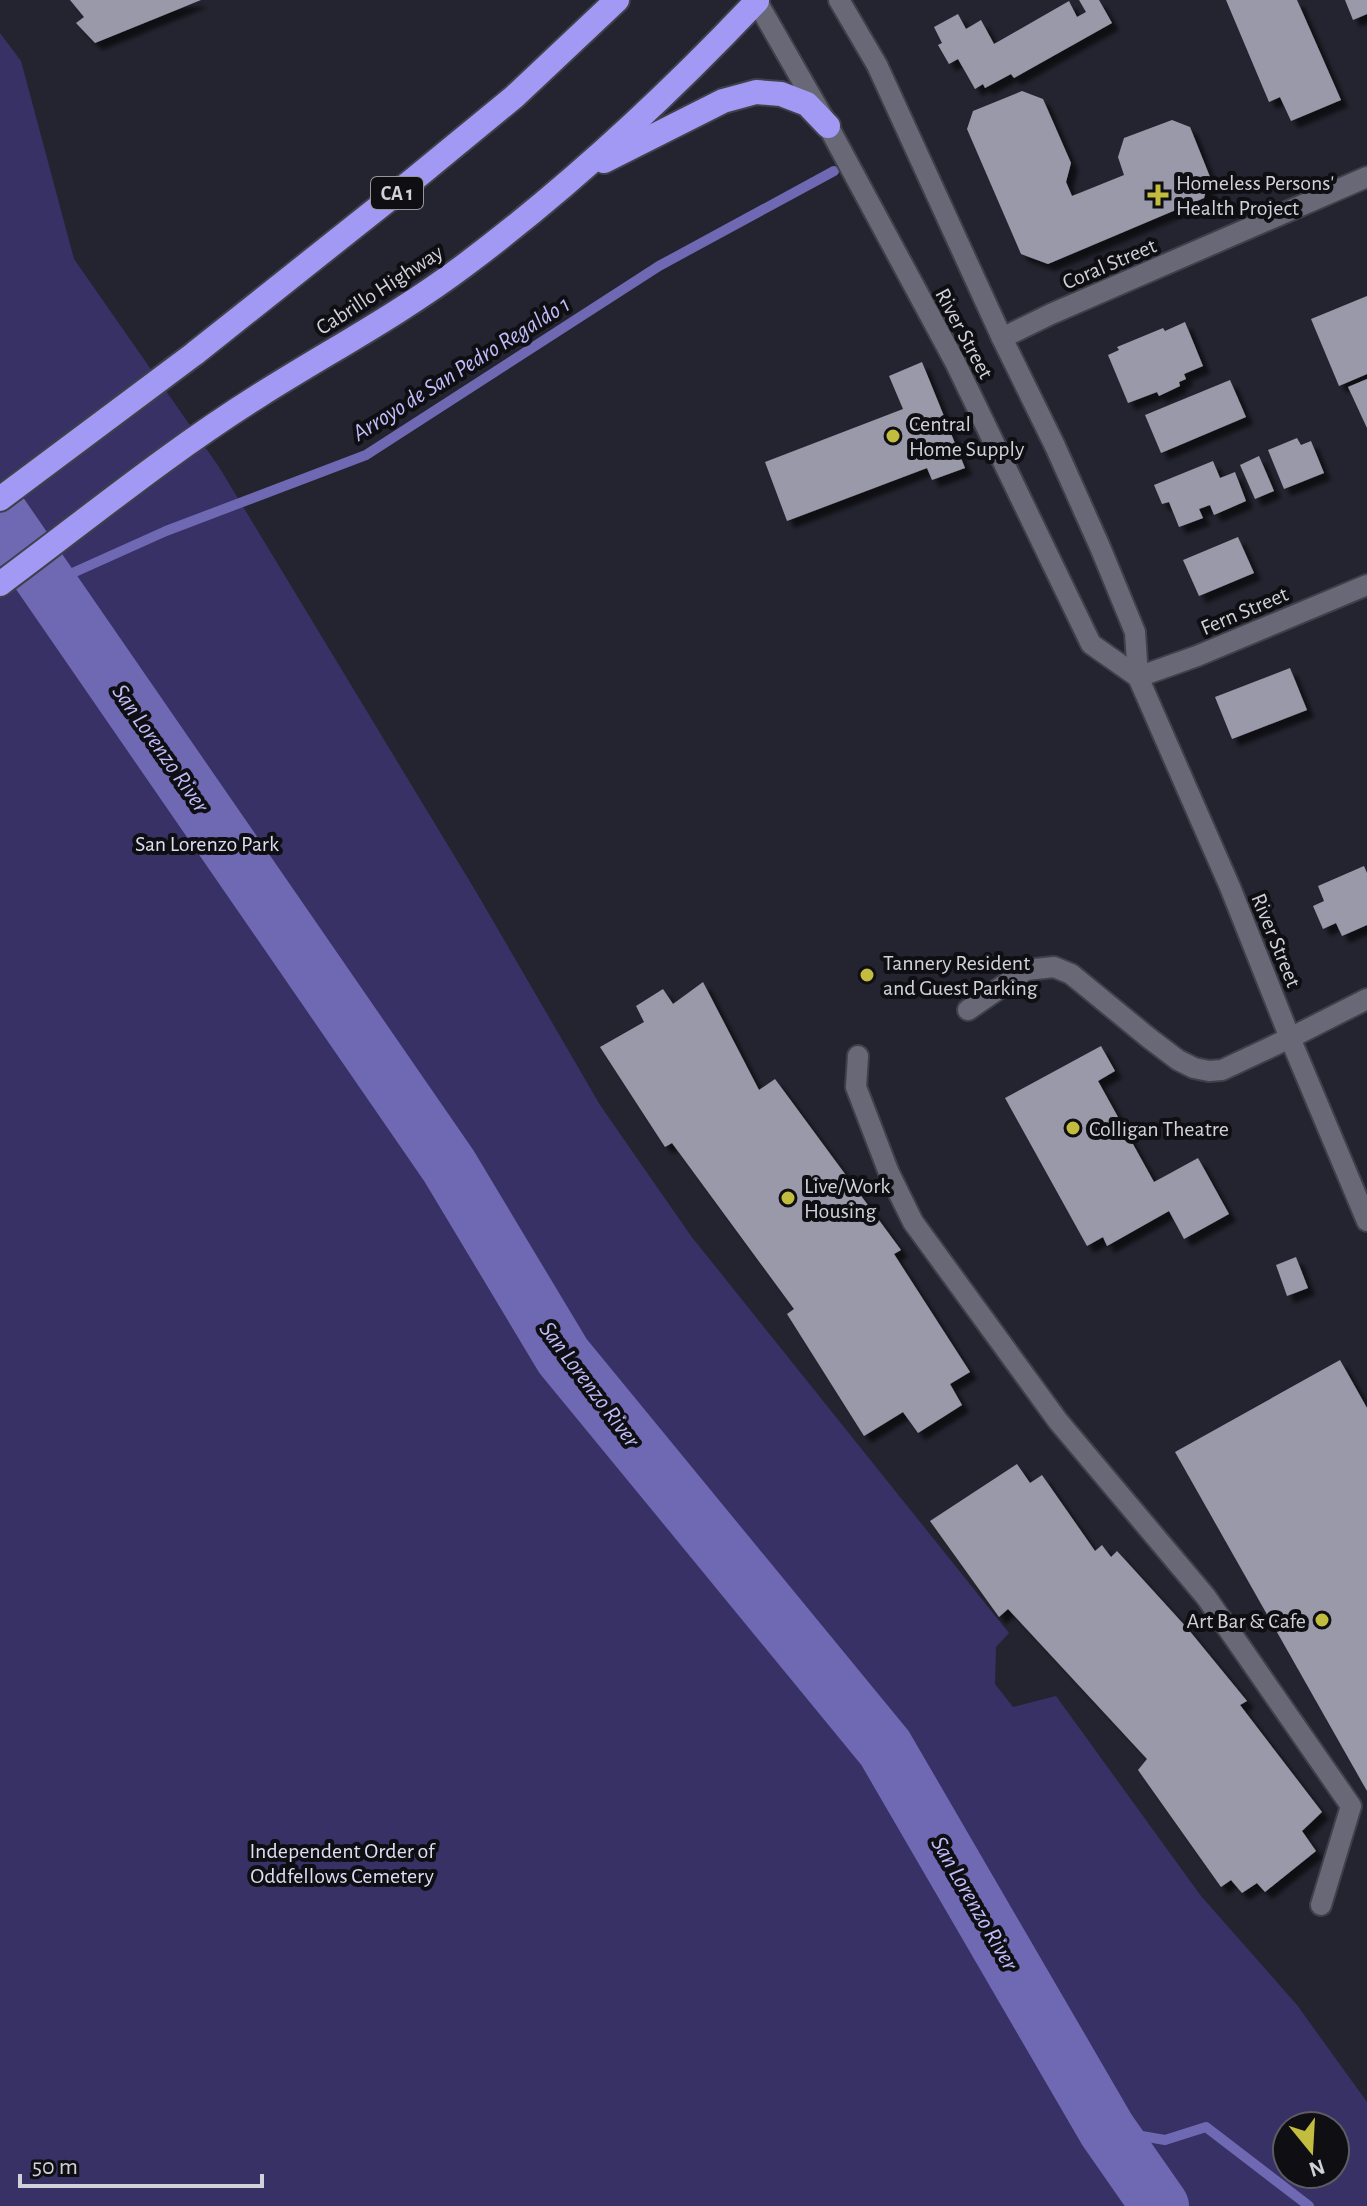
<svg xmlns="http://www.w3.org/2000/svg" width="1367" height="2206" viewBox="0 0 1367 2206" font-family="'Alegreya Sans',sans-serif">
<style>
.green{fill:#373165;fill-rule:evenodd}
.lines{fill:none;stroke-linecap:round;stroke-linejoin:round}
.stream{stroke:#6f68b3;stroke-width:10}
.river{stroke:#6f68b3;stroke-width:58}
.building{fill:#9999a9;filter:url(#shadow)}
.pedestrian-casing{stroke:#40404a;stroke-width:24}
.minor-casing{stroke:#40404a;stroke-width:24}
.tertiary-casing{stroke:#40404a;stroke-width:24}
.secondary-casing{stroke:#40404a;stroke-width:24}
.motorway-casing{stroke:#40404a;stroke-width:28}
.pedestrian{stroke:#686877;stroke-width:20}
.minor{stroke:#686877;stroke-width:20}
.tertiary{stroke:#686877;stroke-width:20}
.secondary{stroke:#686877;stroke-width:20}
.motorway{stroke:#a199f3;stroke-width:24}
.poi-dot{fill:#c3bd3f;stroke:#0e0e13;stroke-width:3}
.labels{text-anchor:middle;stroke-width:8;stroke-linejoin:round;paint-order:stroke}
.shield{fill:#0e0e13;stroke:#96969e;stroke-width:2}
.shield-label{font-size:20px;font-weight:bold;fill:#d1d1d9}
.poi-label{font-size:22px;fill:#d1d1d9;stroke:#0e0e13;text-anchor:start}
.street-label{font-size:22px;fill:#d1d1d9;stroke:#0e0e13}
.park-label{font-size:22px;fill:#deddf3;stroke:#0e0e13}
.water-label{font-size:24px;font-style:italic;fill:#c0bdfb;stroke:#0e0e13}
</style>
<defs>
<filter id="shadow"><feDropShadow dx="7" dy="7" stdDeviation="2" flood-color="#0009"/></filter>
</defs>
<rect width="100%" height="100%" fill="#242430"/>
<path class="green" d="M 0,33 L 21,61 L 74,259 L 219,467 L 478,895 L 600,1105 L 691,1236 L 1009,1633 L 996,1647 L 995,1684 L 1013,1707 L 1056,1696 L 1201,1896 L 1297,2005 L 1367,2102 L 1367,2206 L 0,2206 ZM 1287,2126 L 1335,2126 L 1335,2174 L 1287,2174 Z"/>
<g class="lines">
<g class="stream">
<polyline points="48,584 166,531 366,455 659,266 834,171"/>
<polyline points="1107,2130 1165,2140 1206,2127 1309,2206"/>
</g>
<polyline class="river" points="0,515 449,1166 563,1356 885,1748 1107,2130 1160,2206"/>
</g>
<g class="building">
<polygon points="70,0 201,0 95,43 76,23 84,17"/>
<polygon points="1079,0 1099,0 1112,23 1014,78 1011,74 985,88 983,84 975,89 958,59 949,64 938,45 942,43 934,27 958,14 966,29 981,20 994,44 1069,1 1077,17 1086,12"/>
<polygon points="1226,0 1297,0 1341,100 1291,121 1280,97 1269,102"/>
<polygon points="1345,0 1367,0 1367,14 1353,20"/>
<polygon points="1022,91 1043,99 1071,163 1066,182 1072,196 1124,175 1118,157 1124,138 1172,120 1190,127 1210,177 1204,198 1048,264 1021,254 967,129 973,111"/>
<polygon points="1367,296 1367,374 1339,386 1311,319"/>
<polygon points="1185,322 1203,366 1184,374 1186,379 1179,382 1180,386 1159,396 1157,392 1128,403 1108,355 1119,350 1117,347 1163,328 1165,331"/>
<polygon points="922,362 965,468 932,480 927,468 787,521 765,462 903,409 889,376"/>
<polygon points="1367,379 1367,428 1348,387"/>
<polygon points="1230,380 1246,417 1161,453 1145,415"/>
<polygon points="1297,438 1301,445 1311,441 1324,473 1284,489 1268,450"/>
<polygon points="1259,456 1274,491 1255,499 1240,465"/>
<polygon points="1213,461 1220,478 1235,472 1246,501 1214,515 1210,505 1199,509 1203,518 1179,527 1169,502 1162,504 1154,485"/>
<polygon points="1238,537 1254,573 1199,596 1183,560"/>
<polygon points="1290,668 1307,710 1232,739 1215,697"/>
<polygon points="1364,866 1367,873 1367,925 1342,936 1336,923 1323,929 1313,906 1324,901 1318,886"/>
<polygon points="703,982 759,1090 775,1079 901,1250 894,1254 970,1372 950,1384 962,1405 918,1433 903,1412 864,1436 787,1314 794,1309 672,1143 665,1147 600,1047 644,1022 636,1006 663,989 673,1004"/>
<polygon points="1101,1046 1115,1071 1098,1081 1154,1182 1198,1158 1229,1214 1184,1239 1169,1211 1107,1246 1103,1237 1087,1246 1005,1098"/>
<polygon points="1296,1257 1308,1288 1287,1296 1276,1265"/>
<polygon points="1340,1360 1367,1408 1367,1791 1175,1452"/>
<polygon points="1017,1464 1030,1483 1042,1475 1095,1551 1102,1545 1111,1557 1117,1551 1188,1629 1247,1701 1240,1705 1322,1812 1302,1831 1316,1851 1265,1892 1257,1883 1242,1893 1231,1880 1221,1887 1138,1770 1147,1759 1008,1609 999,1617 930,1521"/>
</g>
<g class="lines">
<defs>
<polyline id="pedestrian" points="858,1056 856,1087 889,1173 913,1222 1058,1421 1206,1597 1351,1806 1321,1905"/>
<g id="minor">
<polyline points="1138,677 1197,656 1367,585"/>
<polyline points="968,1010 1026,970 1054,967 1071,974 1149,1038 1178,1060 1194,1068 1209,1071 1222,1070 1290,1038"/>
</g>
<g id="tertiary">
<polyline points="1002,338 1051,314 1367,177"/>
<polyline points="1290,1038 1367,999"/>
</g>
<g id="secondary">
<polyline points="756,0 828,126 955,362 1091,644 1138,677"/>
<polyline points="839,0 877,65 1002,338 1055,446 1100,547 1135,632 1138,677 1230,887 1290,1038 1367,1221"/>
</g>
<g id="motorway">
<polyline points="604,161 723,101 756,92 781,94 807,104 828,126"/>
<polyline points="0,499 194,354 413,180 514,97 617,0"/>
<path d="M 0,584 C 86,520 169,452 260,395 C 328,352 400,314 465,265 C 569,187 667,96 757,1"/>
</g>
</defs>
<use href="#pedestrian" class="pedestrian-casing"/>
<use href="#minor" class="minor-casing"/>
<use href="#tertiary" class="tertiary-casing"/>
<use href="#secondary" class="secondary-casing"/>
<use href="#motorway" class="motorway-casing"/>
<use href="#pedestrian" class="pedestrian"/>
<use href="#minor" class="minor"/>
<use href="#tertiary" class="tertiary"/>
<use href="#secondary" class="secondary"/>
<use href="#motorway" class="motorway"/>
</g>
<g class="poi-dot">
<path d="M1154 183h8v8h8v8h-8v8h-8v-8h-8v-8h8z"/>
<circle cx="893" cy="436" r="8"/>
<circle cx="867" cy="975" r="8"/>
<circle cx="1073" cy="1128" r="8"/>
<circle cx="788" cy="1198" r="8"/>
<circle cx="1322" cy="1620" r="8"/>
</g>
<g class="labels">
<rect class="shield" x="371" y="177" width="52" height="32" rx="6"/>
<g class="shield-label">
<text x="397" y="200">CA 1</text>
</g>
<g class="poi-label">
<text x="1176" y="190">Homeless Persons'<tspan x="1176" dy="25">Health Project</tspan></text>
<text x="909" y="431">Central<tspan x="909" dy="25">Home Supply</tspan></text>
<text x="883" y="970">Tannery Resident<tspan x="883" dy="25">and Guest Parking</tspan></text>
<text x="1089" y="1136">Colligan Theatre</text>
<text x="804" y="1193">Live/Work<tspan x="804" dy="25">Housing</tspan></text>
<text x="1306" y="1628" text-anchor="end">Art Bar &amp; Cafe</text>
</g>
<g class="street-label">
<text transform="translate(1109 263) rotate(-23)" y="8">Coral Street</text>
<text transform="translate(379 289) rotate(-33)" y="8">Cabrillo Highway</text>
<text transform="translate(965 333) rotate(62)" y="8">River Street</text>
<text transform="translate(1244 610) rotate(-23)" y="8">Fern Street</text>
<text transform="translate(1277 940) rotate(68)" y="8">River Street</text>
</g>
<g class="park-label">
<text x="207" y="851">San Lorenzo Park</text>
<text x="342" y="1858">Independent Order of<tspan x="342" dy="25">Oddfellows Cemetery</tspan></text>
</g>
<g class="water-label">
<text transform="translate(461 368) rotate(-32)" y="8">Arroyo de San Pedro Regaldo 1</text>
<text transform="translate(161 748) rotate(55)" y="8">San Lorenzo River</text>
<text transform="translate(590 1384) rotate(53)" y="8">San Lorenzo River</text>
<text transform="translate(975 1903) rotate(60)" y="8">San Lorenzo River</text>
</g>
</g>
<g transform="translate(1311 2150) rotate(162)"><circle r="38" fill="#0e0e13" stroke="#5c5c62" stroke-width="2"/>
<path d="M0-6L14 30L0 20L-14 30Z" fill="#c3bd3f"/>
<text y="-12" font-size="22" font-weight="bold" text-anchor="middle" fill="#d1d1d9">N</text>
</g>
<path d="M20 2174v12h242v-12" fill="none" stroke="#d1d1d9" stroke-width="4"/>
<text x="32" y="2174" font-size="24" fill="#d1d1d9" stroke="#0e0e13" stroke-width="6" paint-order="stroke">50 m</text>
</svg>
